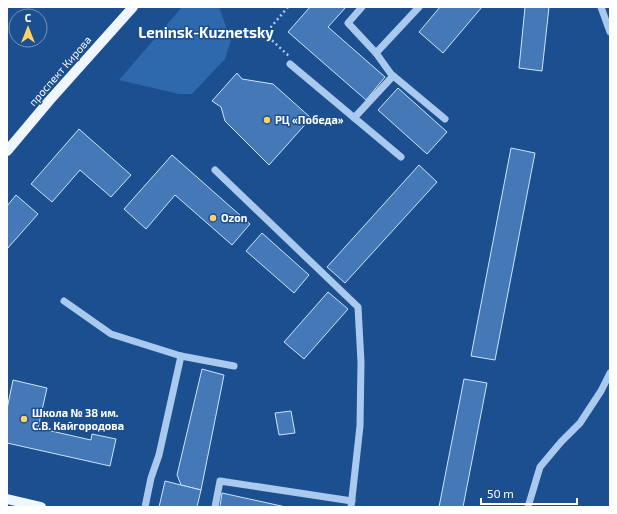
<svg xmlns="http://www.w3.org/2000/svg" width="617" height="514" viewBox="0 0 617 514" font-family="'Exo 2',sans-serif">
<style>
.green{fill:#2e69ad}
.building{fill:#4478b7;stroke:#cfe3fa}
.lines{fill:none;stroke-linecap:round;stroke-linejoin:round}
.path{stroke:#a9c9ee;stroke-width:2.5;stroke-dasharray:2 3;stroke-linecap:butt}
.minor{stroke:#a9c9ee;stroke-width:7}
.major{stroke:#f0f6ff;stroke-width:10}
.poi-dot{fill:#ffd166;stroke:#1b4f8f;stroke-width:1.5}
.labels{text-anchor:middle;stroke-width:3;stroke-linejoin:round;paint-order:stroke}
.street-label{font-size:11px;fill:#fff;stroke:#1b4f8f}
.poi-label{font-size:11px;font-weight:bold;fill:#fff;stroke:#1b4f8f;text-anchor:start}
.district-label{font-size:15px;font-weight:bold;fill:#fff;stroke:#1b4f8f}
</style>
<rect width="100%" height="100%" fill="#1b4f8f"/>
<polygon class="green" points="182,7 219,7 231,40 225,59 192,94 179,94 119,80"/>
<g class="building">
<polygon points="310,7 346,7 328,27 385,77 366,100 288,32"/>
<polygon points="440,7 482,7 443,53 419,32"/>
<polygon points="525,7 549,7 542,71 519,68"/>
<polygon points="237,73 242,79 273,84 311,118 269,165 225,121 221,107 212,101"/>
<polygon points="398,88 447,132 427,154 378,110"/>
<polygon points="79,129 131,175 111,197 80,170 52,202 31,184"/>
<polygon points="511,148 535,153 495,360 471,356"/>
<polygon points="172,155 250,224 232,245 175,195 146,229 124,209"/>
<polygon points="419,165 437,182 345,283 327,267"/>
<polygon points="16,195 38,214 7,249 7,206"/>
<polygon points="262,233 309,275 294,293 246,251"/>
<polygon points="328,292 348,309 304,359 284,342"/>
<polygon points="202,369 224,375 201,490 181,485 177,475"/>
<polygon points="464,379 487,383 463,507 439,507"/>
<polygon points="13,380 47,388 38,428 91,440 92,434 116,439 110,466 7,443 7,409"/>
<polygon points="291,411 295,433 279,435 275,413"/>
<polygon points="165,481 201,490 197,507 159,507"/>
<polygon points="222,493 286,507 220,507"/>
</g>
<g class="lines">
<polyline class="path" points="288,7 265,34 289,56"/>
<g class="minor">
<polyline points="362,7 348,23 376,53 419,7"/>
<polyline points="601,7 610,32"/>
<polyline points="376,53 391,74 445,119"/>
<polyline points="290,64 401,157"/>
<polyline points="354,118 393,76"/>
<polyline points="215,170 358,307 361,362 360,426 351,507"/>
<polyline points="64,301 111,334 181,356 234,366"/>
<polyline points="145,507 151,478 159,455 181,356"/>
<polyline points="215,507 220,481 352,501"/>
<polyline points="528,507 540,467 561,442 580,423 601,391 610,373"/>
</g>
<g class="major">
<polyline points="7,151 49,101 133,7"/>
<polyline points="7,499 41,507"/>
</g>
</g>
<g class="poi-dot">
<circle cx="267" cy="120" r="4"/>
<circle cx="213" cy="218" r="4"/>
<circle cx="24" cy="419" r="4"/>
</g>
<g class="labels">
<g class="street-label">
<text transform="translate(60 71) rotate(-49)" y="4">проспект Кирова</text>
</g>
<g class="poi-label">
<text x="275" y="124">РЦ «Победа»</text>
<text x="221" y="222">Ozon</text>
<text x="32" y="417">Школа № 38 им.<tspan x="32" dy="13">С.В. Кайгородова</tspan></text>
</g>
<g class="district-label">
<text x="206" y="38">Leninsk-Kuznetsky</text>
</g>
</g>
<rect width="617" height="514" fill="none" stroke="#ffffff" stroke-width="16"/>
<g transform="translate(28 28)"><circle r="19" fill="#1b4f8f" stroke="#7695bc"/>
<path d="M0-3L7 15L0 10L-7 15Z" fill="#ffd166"/>
<text y="-6" font-size="11" font-weight="bold" text-anchor="middle" fill="#ffffff">С</text>
</g>
<path d="M481 498v6h96v-6" fill="none" stroke="#ffffff" stroke-width="2"/>
<text x="487" y="498" font-size="12" fill="#ffffff" stroke="#1b4f8f" stroke-width="3" paint-order="stroke">50 m</text>
</svg>
